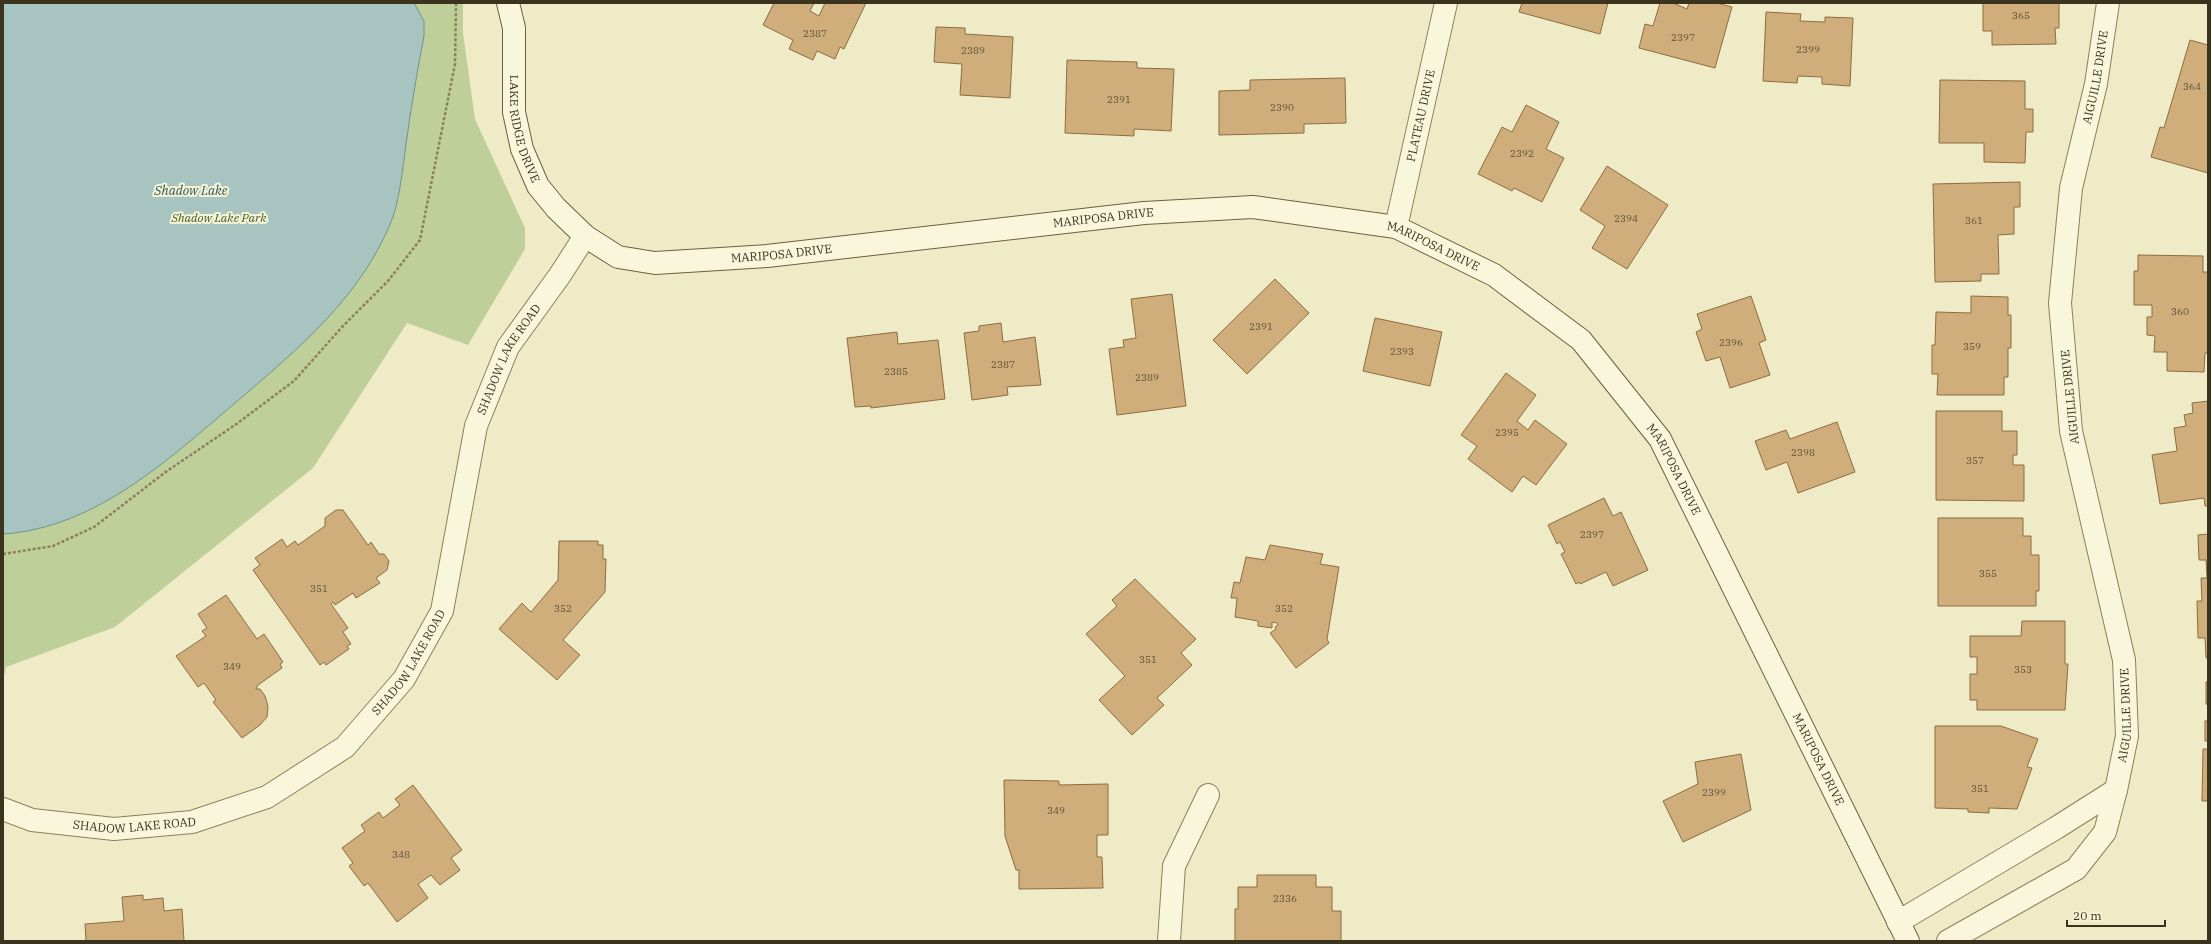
<svg xmlns="http://www.w3.org/2000/svg" width="2211" height="944" viewBox="0 0 2211 944" font-family="'IBM Plex Serif',serif">
<style>
.green{fill:#bfcf9a}
.water{fill:#a8c4c1;stroke:#6e9390}
.building{fill:#cfae7c;stroke:#8c6d40}
.lines{fill:none;stroke-linecap:round;stroke-linejoin:round}
.street-casing{stroke:#8c7f5b;stroke-width:24}
.secondary-casing{stroke:#6e5f3e;stroke-width:24}
.path{stroke:#8c7f5b;stroke-width:2.5;stroke-dasharray:3 2;stroke-linecap:butt}
.street{stroke:#faf6db;stroke-width:22}
.secondary{stroke:#faf6db;stroke-width:22}
.labels{text-anchor:middle;stroke-width:4;stroke-linejoin:round;paint-order:stroke}
.number-label{font-size:10px;fill:#615236}
.street-label{font-size:12px;fill:#3c331f;stroke:#f7f4d7}
.park-label{font-size:12px;font-style:italic;fill:#435925;stroke:#f7f4d7}
.water-label{font-size:13px;font-style:italic;fill:#2e575c;stroke:#f7f4d7}
</style>
<rect width="100%" height="100%" fill="#f0ebc7"/>
<polygon class="green" points="3,3 463,3 463,33 475,119 525,228 525,249 468,345 407,323 313,468 115,627 6,667 3,681"/>
<path class="water" d="M 3,3 L 414,3 L 424,21 L 424,36 C 417,72 411,108 406,144 C 403,166 400,196 393,217 C 362,297 298,349 235,403 C 168,460 95,528 3,534 Z"/>
<g class="building">
<polygon points="774,3 814,3 810,11 819,16 825,3 866,3 844,49 840,47 835,59 817,51 813,60 789,49 793,40 763,25"/>
<polygon points="1522,3 1608,3 1600,34 1519,12"/>
<polygon points="1660,3 1673,3 1687,9 1689,3 1717,3 1732,7 1715,68 1639,48 1645,24 1653,26"/>
<polygon points="1983,3 2059,3 2059,28 2055,28 2056,44 1992,45 1992,31 1983,31"/>
<polygon points="1766,12 1801,14 1800,21 1825,22 1825,17 1853,18 1850,86 1822,84 1822,77 1798,76 1797,83 1763,81"/>
<polygon points="936,27 965,28 965,34 1013,37 1010,98 960,95 962,64 934,62"/>
<polygon points="2190,40 2208,45 2208,173 2151,157 2160,127 2164,128"/>
<polygon points="1067,60 1137,62 1137,68 1174,69 1171,131 1134,129 1134,136 1065,133"/>
<polygon points="1345,78 1346,123 1304,124 1304,133 1219,135 1219,91 1250,90 1250,80"/>
<polygon points="1940,80 2025,81 2025,109 2033,109 2033,132 2026,132 2025,163 1984,162 1984,143 1939,143"/>
<polygon points="1526,105 1559,122 1546,149 1564,158 1542,202 1514,188 1512,191 1478,174 1502,127 1512,132"/>
<polygon points="1607,166 1668,205 1627,269 1592,248 1605,226 1580,210"/>
<polygon points="2020,182 2020,207 2014,207 2014,234 1998,235 1999,274 1981,274 1981,281 1935,282 1933,184"/>
<polygon points="2138,255 2203,256 2203,272 2208,272 2208,353 2205,353 2204,372 2167,371 2167,352 2154,352 2155,336 2147,335 2147,317 2152,317 2152,305 2134,305 2134,271 2138,271"/>
<polygon points="1275,279 1309,313 1247,374 1213,340"/>
<polygon points="1172,294 1186,406 1117,415 1109,349 1124,347 1123,340 1136,338 1131,299"/>
<polygon points="1751,296 1766,340 1759,343 1770,375 1730,388 1720,357 1706,361 1696,332 1702,329 1697,314"/>
<polygon points="1971,296 2008,297 2008,315 2011,315 2011,348 2008,348 2008,377 2004,377 2004,395 1937,395 1938,374 1932,374 1932,345 1935,345 1936,312 1971,313"/>
<polygon points="1375,318 1442,332 1430,386 1363,371"/>
<polygon points="1001,323 1003,342 1035,337 1041,385 1007,387 1008,395 972,400 964,333 979,331 979,326"/>
<polygon points="897,332 898,344 938,340 945,399 871,408 871,406 855,407 847,338"/>
<polygon points="1506,373 1536,395 1517,421 1528,430 1535,420 1567,444 1536,485 1523,476 1512,492 1468,459 1477,446 1461,435"/>
<polygon points="2208,401 2208,506 2205,506 2204,498 2160,504 2152,455 2177,451 2174,428 2186,426 2184,415 2193,413 2192,403"/>
<polygon points="1936,411 2002,411 2002,431 2017,431 2017,455 2013,455 2013,465 2024,465 2024,501 1936,500"/>
<polygon points="1837,422 1855,472 1798,493 1787,462 1766,470 1755,441 1786,430 1790,439"/>
<polygon points="1604,498 1613,516 1621,512 1648,570 1613,586 1606,572 1580,584 1579,582 1576,584 1561,554 1565,552 1560,542 1557,544 1548,525"/>
<polygon points="336,510 343,510 368,545 371,542 379,554 384,554 389,561 387,570 376,578 380,583 356,598 353,593 335,605 333,602 331,604 348,628 343,632 351,644 347,646 349,649 326,665 324,662 320,665 253,570 260,565 255,558 282,539 287,547 295,541 298,545 325,526 325,518"/>
<polygon points="1938,518 2023,518 2023,536 2031,536 2031,555 2039,555 2039,591 2036,591 2036,606 1938,606"/>
<polygon points="2208,534 2208,658 2206,658 2205,638 2198,638 2197,601 2202,601 2201,578 2207,578 2206,560 2199,560 2198,535"/>
<polygon points="559,541 598,541 598,545 603,545 603,559 606,559 605,592 563,640 580,655 557,680 499,629 522,603 531,612 558,580"/>
<polygon points="1270,545 1323,554 1320,564 1339,567 1327,639 1329,643 1296,668 1270,633 1276,629 1275,627 1278,625 1277,623 1272,622 1272,628 1258,626 1258,621 1235,617 1237,598 1231,598 1234,582 1240,583 1246,557 1265,560"/>
<polygon points="1135,579 1196,639 1181,653 1192,665 1157,698 1164,705 1132,735 1099,700 1125,676 1086,634 1117,606 1112,600"/>
<polygon points="226,595 257,639 264,634 283,662 280,664 282,668 258,685 256,689 260,689 265,696 268,706 267,717 260,725 242,738 213,702 216,700 204,683 198,687 176,656 206,636 202,631 207,628 198,614"/>
<polygon points="2022,621 2065,621 2065,664 2068,664 2065,710 1977,710 1977,700 1970,700 1970,674 1977,674 1977,657 1970,657 1970,636 2021,636"/>
<rect x="2206" y="682" width="2" height="22"/>
<rect x="2205" y="721" width="3" height="20"/>
<polygon points="1935,726 2001,726 2038,739 2027,767 2032,768 2017,809 1989,808 1989,813 1968,812 1968,809 1935,808"/>
<polygon points="2203,749 2208,749 2208,801 2202,801"/>
<polygon points="1741,754 1751,810 1683,842 1663,801 1698,784 1695,762"/>
<polygon points="1004,780 1059,781 1059,785 1108,784 1108,835 1097,835 1097,857 1102,857 1103,888 1019,889 1019,870 1016,870 1005,836"/>
<polygon points="413,785 462,850 451,858 460,870 440,885 431,875 418,884 428,898 397,922 368,883 364,886 349,866 353,863 342,848 365,831 361,825 379,812 383,818 400,805 395,799"/>
<polygon points="1257,875 1316,875 1316,887 1332,887 1332,911 1341,911 1341,941 1235,941 1235,909 1238,909 1238,887 1257,887"/>
<polygon points="143,895 143,900 163,898 164,911 182,909 184,941 86,941 85,924 124,921 122,897"/>
</g>
<g class="lines">
<defs>
<g id="street">
<path id="s1" d="M 1396,227 L 1446,3"/>
<path id="s2" d="M 3,809 L 32,820 L 114,829 L 192,822 L 267,797 L 345,747 L 404,679 L 442,611 L 476,426 L 508,347 L 560,275 L 585,236"/>
<polyline points="1898,922 2056,828 2116,790"/>
<polyline points="1169,941 1174,866 1208,795"/>
<path id="s3" d="M 1948,941 L 2076,869 L 2105,832 L 2116,790 L 2127,736 L 2124,660 L 2071,431 L 2060,303 L 2071,188 L 2096,84 L 2108,3"/>
</g>
<g id="secondary">
<path id="s4" d="M 508,3 L 514,28 L 514,112 L 522,149 L 538,186 L 556,208 L 585,236 L 618,257 L 655,263 L 767,256 L 1144,213 L 1253,207 L 1396,227 L 1494,275 L 1581,340 L 1660,439 L 1908,941"/>
</g>
</defs>
<use href="#street" class="street-casing"/>
<use href="#secondary" class="secondary-casing"/>
<polyline class="path" points="3,554 53,546 94,527 167,471 235,425 294,381 342,327 388,281 420,240 455,64 456,3"/>
<use href="#street" class="street"/>
<use href="#secondary" class="secondary"/>
</g>
<g class="labels">
<g class="number-label">
<text x="2021" y="19">365</text>
<text x="815" y="37">2387</text>
<text x="1683" y="41">2397</text>
<text x="1808" y="53">2399</text>
<text x="973" y="54">2389</text>
<text x="2192" y="90">364</text>
<text x="1119" y="103">2391</text>
<text x="1282" y="111">2390</text>
<text x="1522" y="157">2392</text>
<text x="1626" y="222">2394</text>
<text x="1974" y="224">361</text>
<text x="2180" y="315">360</text>
<text x="1261" y="330">2391</text>
<text x="1731" y="346">2396</text>
<text x="1972" y="350">359</text>
<text x="1402" y="355">2393</text>
<text x="1003" y="368">2387</text>
<text x="896" y="375">2385</text>
<text x="1147" y="381">2389</text>
<text x="1507" y="436">2395</text>
<text x="1803" y="456">2398</text>
<text x="1975" y="464">357</text>
<text x="1592" y="538">2397</text>
<text x="1988" y="577">355</text>
<text x="319" y="592">351</text>
<text x="563" y="612">352</text>
<text x="1284" y="612">352</text>
<text x="1148" y="663">351</text>
<text x="232" y="670">349</text>
<text x="2023" y="673">353</text>
<text x="1980" y="792">351</text>
<text x="1714" y="796">2399</text>
<text x="1056" y="814">349</text>
<text x="401" y="858">348</text>
<text x="1285" y="902">2336</text>
</g>
<g class="street-label">
<text dy="4" stroke="none"><textPath href="#s3" startOffset="961">AIGUILLE DRIVE</textPath></text>
<text dy="4" stroke="none"><textPath href="#s1" startOffset="114">PLATEAU DRIVE</textPath></text>
<text dy="4" stroke="none"><textPath href="#s4" startOffset="128">LAKE RIDGE DRIVE</textPath></text>
<text dy="4" stroke="none"><textPath href="#s4" startOffset="784">MARIPOSA DRIVE</textPath></text>
<text dy="4" stroke="none"><textPath href="#s4" startOffset="1120">MARIPOSA DRIVE</textPath></text>
<text dy="4" stroke="none"><textPath href="#s4" startOffset="460">MARIPOSA DRIVE</textPath></text>
<text dy="4" stroke="none"><textPath href="#s2" startOffset="794">SHADOW LAKE ROAD</textPath></text>
<text transform="translate(2070 397) rotate(-96)" y="4">AIGUILLE DRIVE</text>
<text dy="4" stroke="none"><textPath href="#s4" startOffset="1456">MARIPOSA DRIVE</textPath></text>
<text dy="4" stroke="none"><textPath href="#s2" startOffset="470">SHADOW LAKE ROAD</textPath></text>
<text dy="4" stroke="none"><textPath href="#s3" startOffset="313">AIGUILLE DRIVE</textPath></text>
<text dy="4" stroke="none"><textPath href="#s4" startOffset="1780">MARIPOSA DRIVE</textPath></text>
<text dy="4" stroke="none"><textPath href="#s2" startOffset="134">SHADOW LAKE ROAD</textPath></text>
</g>
<g class="park-label">
<text x="219" y="222">Shadow Lake Park</text>
</g>
<g class="water-label">
<text x="191" y="195">Shadow Lake</text>
</g>
</g>
<rect width="2211" height="944" fill="none" stroke="#3c331f" stroke-width="8"/>
<path d="M2067 920v6h98v-6" fill="none" stroke="#3c331f" stroke-width="2"/>
<text x="2073" y="920" font-size="12" fill="#3c331f" stroke="#f7f4d7" stroke-width="3" paint-order="stroke">20 m</text>
</svg>
